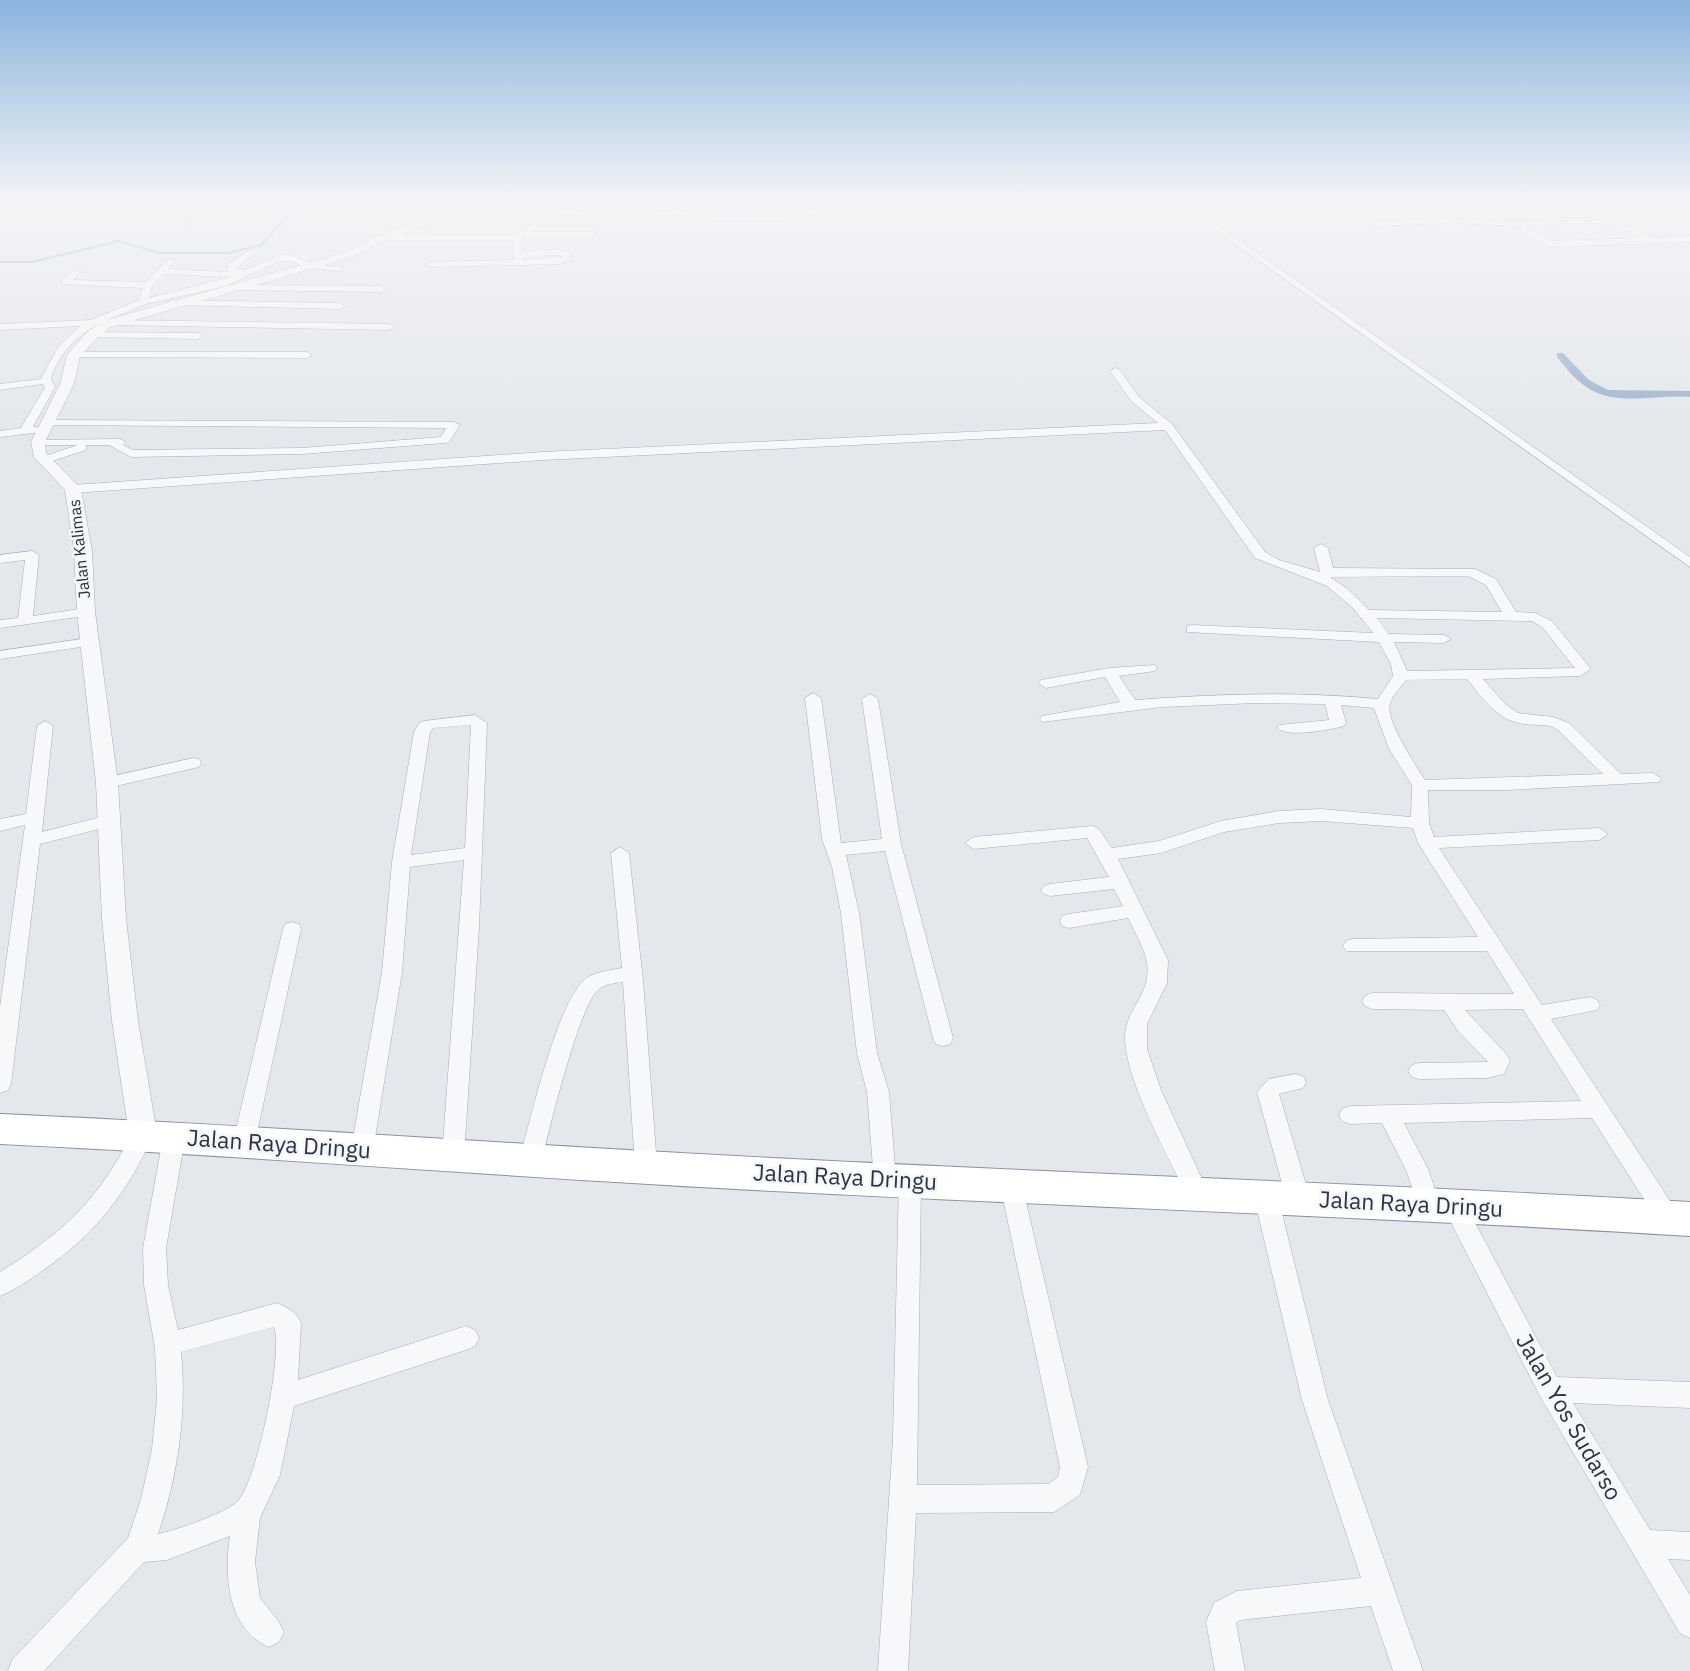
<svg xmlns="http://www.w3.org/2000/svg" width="1690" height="1671" viewBox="0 0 1690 1671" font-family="'IBM Plex Sans',sans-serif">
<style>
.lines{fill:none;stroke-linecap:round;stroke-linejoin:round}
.stream{stroke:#9fb4cc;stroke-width:2}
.canal{fill:#9fb4cc;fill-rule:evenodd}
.minor-casing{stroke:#a9aeb7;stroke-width:1}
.tertiary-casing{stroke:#a9aeb7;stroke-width:1}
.trunk-casing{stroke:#8b94a3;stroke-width:2}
.minor{fill:#f7f8fa;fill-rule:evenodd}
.tertiary{fill:#f7f8fa;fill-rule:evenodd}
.trunk{fill:#fff;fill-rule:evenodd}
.labels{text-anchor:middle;stroke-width:5;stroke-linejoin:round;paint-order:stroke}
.far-street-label{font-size:16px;fill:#2b3445;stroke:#f4f6f9}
.near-street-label{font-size:23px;fill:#2b3445;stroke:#f4f6f9}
</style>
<rect width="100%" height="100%" fill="#e4e7ec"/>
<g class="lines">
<polyline class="stream" points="0,262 32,262 119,241 159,253 228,253 261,245 288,216 315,201"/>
<path class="canal" d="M 1557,353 L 1563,353 L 1589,380 L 1608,390 L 1690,391 L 1690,397 C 1658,394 1616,407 1588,388 C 1575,380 1566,368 1557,357 Z"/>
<defs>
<g id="minor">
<polygon points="218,201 226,201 194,225 188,225 188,221"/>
<polygon points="381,201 405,201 441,214 437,216"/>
<path d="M 771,201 L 779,201 L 784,215 L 843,206 L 959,201 L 843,210 L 783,220 L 707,220 L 681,215 L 610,217 L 553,214 L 531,232 L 594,232 L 598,234 L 594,236 L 524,236 L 521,239 L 522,251 L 560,249 L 569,252 L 571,260 L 560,264 L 430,267 L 427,266 L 427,262 L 514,260 L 513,240 L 385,240 L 381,237 L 385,234 L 515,235 L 551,210 L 610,213 L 681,211 L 707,216 L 776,216 ZM 559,255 L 563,257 L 523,260 L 523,256 Z"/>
<polygon points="1175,201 1183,201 1690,557 1690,567"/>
<polygon points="1285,201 1293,201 1298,206 1291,208"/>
<path d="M 1336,201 L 1344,201 L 1376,221 L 1400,221 L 1385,207 L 1385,203 L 1429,201 L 1456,219 L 1516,222 L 1613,220 L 1652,238 L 1690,236 L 1690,242 L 1548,247 L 1514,226 L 1454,223 L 1374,226 ZM 1395,207 L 1429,207 L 1446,219 L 1409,220 ZM 1568,223 L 1612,224 L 1641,238 L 1550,241 L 1525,226 Z"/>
<path d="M 250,250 L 253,255 L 235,268 L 245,270 L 279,255 L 292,255 L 310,263 L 344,268 L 340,271 L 308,268 L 291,261 L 280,261 L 226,286 L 146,304 L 107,320 L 389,324 L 394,327 L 389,330 L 110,325 L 107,324 L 107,320 C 82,331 58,352 51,379 L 55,387 L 33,427 L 42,428 L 42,432 L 0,437 L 0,431 L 21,428 L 45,387 L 43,384 L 0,390 L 0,384 L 41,379 L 58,347 L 80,326 L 0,330 L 0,324 L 91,320 L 139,300 L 143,288 L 62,284 L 62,280 L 74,270 L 81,272 L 73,280 L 146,282 L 168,259 L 175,261 L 168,269 L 228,272 L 227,265 ZM 164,274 L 230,277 L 149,298 L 152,286 Z"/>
<polygon points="237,285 381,286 386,289 381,292 234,290 234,286"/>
<polygon points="172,300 340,303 345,306 340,309 169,305 167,303"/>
<polygon points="92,332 198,333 203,336 198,339 89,337 89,333"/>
<polygon points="74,352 307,352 312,355 307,358 70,357 70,353"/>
<path d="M 1115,368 L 1119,369 L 1139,397 L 1172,424 L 1265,552 L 1279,560 L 1320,572 L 1314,548 L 1321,544 L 1328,548 L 1333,568 L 1475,569 L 1496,579 L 1516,612 L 1535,613 L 1552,621 L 1591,669 L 1580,676 L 1483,679 L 1505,704 L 1518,713 L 1553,717 L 1569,723 L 1621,774 L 1653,773 L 1661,778 L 1659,782 L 1507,790 L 1428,790 L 1429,823 L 1434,837 L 1599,828 L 1608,834 L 1599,840 L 1439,848 L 1542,1005 L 1590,997 L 1597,1000 L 1600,1005 L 1597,1010 L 1551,1019 L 1676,1210 L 1680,1217 L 1676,1224 L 1668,1227 L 1660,1224 L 1592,1118 L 1404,1123 L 1428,1169 L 1441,1206 L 1437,1213 L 1429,1216 L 1421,1213 L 1406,1170 L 1382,1123 L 1350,1124 L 1342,1121 L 1339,1115 L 1342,1109 L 1350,1106 L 1581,1101 L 1523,1009 L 1465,1010 L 1507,1055 L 1510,1061 L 1504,1074 L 1487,1078 L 1419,1079 L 1412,1077 L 1408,1071 L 1412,1065 L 1419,1063 L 1488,1062 L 1458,1031 L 1444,1010 L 1372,1009 L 1365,1006 L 1362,1001 L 1365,996 L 1372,993 L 1514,994 L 1487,951 L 1346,951 L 1343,946 L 1346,941 L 1353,939 L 1478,937 L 1418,843 L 1413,828 L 1321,821 L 1279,823 L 1224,832 L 1161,853 L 1118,859 L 1168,960 L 1167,983 L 1147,1024 L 1147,1049 L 1161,1090 L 1209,1194 L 1206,1201 L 1198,1204 L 1190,1201 C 1170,1160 1125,1081 1125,1037 C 1125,1025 1131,1013 1137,1003 C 1158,968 1144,951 1128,918 L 1069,928 L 1062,926 L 1060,921 L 1062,916 L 1069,914 L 1123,906 L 1114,889 L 1050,896 L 1044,894 L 1041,890 L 1044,886 L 1050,884 L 1109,877 L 1087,838 L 974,849 L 965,843 L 974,837 L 1092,826 L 1098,828 L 1112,848 L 1159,841 L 1221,821 L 1279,811 L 1321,809 L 1411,817 L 1412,785 L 1389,749 L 1374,708 L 1341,705 L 1346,723 L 1344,726 C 1329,730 1288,738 1277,728 L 1279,725 L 1329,720 L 1325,704 L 1256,703 L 1162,707 L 1042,722 L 1040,719 L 1042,716 L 1120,702 L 1105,677 L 1046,688 L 1038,683 L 1041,680 L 1109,668 L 1155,665 L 1157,668 L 1155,671 L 1119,676 L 1135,700 C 1216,694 1297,691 1378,699 L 1393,676 L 1391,664 L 1379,642 L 1187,632 L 1187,626 L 1192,625 L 1373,633 L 1353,608 L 1327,586 L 1255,558 L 1165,430 L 543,460 L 73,493 L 67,489 L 73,485 L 543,452 L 1158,423 L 1131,401 L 1110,371 ZM 1468,576 L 1486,585 L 1502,612 L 1369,610 L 1349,590 L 1330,577 ZM 1377,618 L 1532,621 L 1542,627 L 1575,668 L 1407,671 L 1394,642 L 1444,643 L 1451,639 L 1444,635 L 1388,634 ZM 1467,679 C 1483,698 1497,721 1524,724 C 1536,726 1547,723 1557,729 L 1603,774 L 1425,780 C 1416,766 1385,720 1390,704 C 1392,696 1401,687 1406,680 Z"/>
<polygon points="49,420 454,422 460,425 449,442 445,443 302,454 131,457 109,445 86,445 86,450 46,463 40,459 42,457 78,445 38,445 32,442 34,440 120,439 126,442 123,445 133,450 302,448 441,437 446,428 45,425 43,423"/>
<polygon points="32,551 39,555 33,616 86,608 93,612 91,615 0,628 0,620 18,618 25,560 0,563 0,555"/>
<polygon points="89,638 96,642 94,645 0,659 0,651"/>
<polygon points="813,693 821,698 841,843 882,839 862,699 870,694 878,699 901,844 953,1038 950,1044 943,1046 936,1044 933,1038 885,851 846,855 859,913 877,1053 889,1092 896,1180 893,1187 885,1190 877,1187 874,1180 867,1092 857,1053 841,913 832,867 822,839 805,698"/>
<path d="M 475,715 L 487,723 L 479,927 L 464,1156 L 461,1163 L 453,1165 L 445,1163 L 442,1156 L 464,860 L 410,867 L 402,972 L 373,1150 L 370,1157 L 362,1159 L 354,1157 L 351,1150 L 382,972 L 392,862 L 414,732 L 419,723 L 424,721 ZM 471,725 L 465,848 L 411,855 L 430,732 L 433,728 Z"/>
<polygon points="45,721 53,726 42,832 109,815 118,821 115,825 40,844 11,1084 8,1090 0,1093 0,1007 25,825 0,831 0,819 26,814 37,726"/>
<polygon points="193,758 199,759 201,763 199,767 107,788 99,783 101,779"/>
<path d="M 620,847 L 629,853 L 643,981 L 657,1166 L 654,1173 L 646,1176 L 638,1173 L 635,1166 L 623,982 C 615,983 604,984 598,990 C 579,1006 549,1130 542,1159 L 539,1166 L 531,1168 L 523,1166 L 520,1159 C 530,1119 556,1010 582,982 C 591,972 610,970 622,968 L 611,853 Z"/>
<polygon points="292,922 299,924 301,929 255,1142 252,1149 244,1151 236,1149 233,1142 283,929 285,924"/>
<polygon points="1295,1074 1303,1076 1306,1082 1303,1088 1279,1094 1310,1198 1306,1205 1298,1208 1290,1205 1286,1198 1257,1092 1269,1079"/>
<path d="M 143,1125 L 151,1128 L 154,1134 C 126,1194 97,1233 42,1271 C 29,1280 15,1290 0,1296 L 0,1272 C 66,1231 100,1198 135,1128 Z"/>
<path d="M 174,1129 L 182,1132 L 185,1138 L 166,1248 L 168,1285 L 178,1330 L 277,1303 C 288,1308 297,1312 301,1323 L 298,1380 L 466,1326 L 475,1330 L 479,1338 L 475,1346 L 466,1350 L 294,1406 L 280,1475 L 260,1518 L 255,1562 L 260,1598 L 279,1622 L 284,1632 L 279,1642 L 269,1647 C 227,1629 224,1575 230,1536 L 167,1560 L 144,1562 L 44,1671 L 8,1671 L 12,1660 L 128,1538 L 141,1499 L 152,1449 L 157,1399 L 155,1348 L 144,1285 L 143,1248 L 163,1138 L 166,1132 ZM 274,1327 C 284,1350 257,1483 237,1502 C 226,1513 174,1531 158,1534 C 178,1475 187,1414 181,1352 Z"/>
<polygon points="910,1170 918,1173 921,1180 917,1485 1049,1484 1058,1477 1060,1467 1000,1185 1003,1178 1011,1175 1019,1178 1022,1185 1088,1467 1080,1495 1054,1512 916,1513 908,1671 878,1671 893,1439 899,1180 902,1173"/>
<polygon points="1266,1187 1274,1190 1278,1197 1328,1400 1423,1671 1393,1671 1371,1606 1240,1620 1236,1623 1245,1671 1215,1671 1206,1622 1214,1603 1237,1591 1361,1578 1302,1400 1254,1197 1258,1190"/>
<polygon points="1455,1197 1463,1200 1557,1377 1690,1382 1690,1408 1573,1403 1650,1530 1690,1532 1690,1560 1668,1559 1690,1595 1690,1638 1680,1633 1541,1398 1443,1207 1447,1200"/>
</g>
<polygon id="tertiary" points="419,201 429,201 440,210 437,221 381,242 352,257 111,327 97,338 80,356 74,384 45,442 46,453 81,489 92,551 95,612 118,783 126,919 138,1021 157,1134 153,1142 143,1146 133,1142 129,1134 112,1021 102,919 96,783 77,612 74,551 65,490 34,457 31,442 60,384 67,355 87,332 103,321 344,253 373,238 429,217 431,213"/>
<path id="trunk" d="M 0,1114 C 258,1125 515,1145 773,1158 C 1078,1174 1384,1184 1690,1202 L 1690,1236 C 1384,1217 1078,1207 773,1191 C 515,1178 258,1156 0,1144 Z"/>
</defs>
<use href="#minor" class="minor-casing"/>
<use href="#tertiary" class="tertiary-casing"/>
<use href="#trunk" class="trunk-casing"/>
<use href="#minor" class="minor"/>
<use href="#tertiary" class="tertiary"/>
<use href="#trunk" class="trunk"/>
</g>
<linearGradient id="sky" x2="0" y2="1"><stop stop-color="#8bb4dd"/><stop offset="0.46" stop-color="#f3f4f6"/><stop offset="1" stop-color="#f3f4f6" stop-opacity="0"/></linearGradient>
<rect width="1690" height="434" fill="url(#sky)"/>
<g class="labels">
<g class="far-street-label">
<text transform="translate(79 549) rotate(-96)" y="6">Jalan Kalimas</text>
</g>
<g class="near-street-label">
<text transform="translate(279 1144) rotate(4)" y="8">Jalan Raya Dringu</text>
<text transform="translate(845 1177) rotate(3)" y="8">Jalan Raya Dringu</text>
<text transform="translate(1411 1204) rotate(3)" y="8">Jalan Raya Dringu</text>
<text transform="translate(1569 1417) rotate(60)" y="8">Jalan Yos Sudarso</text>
</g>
</g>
</svg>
